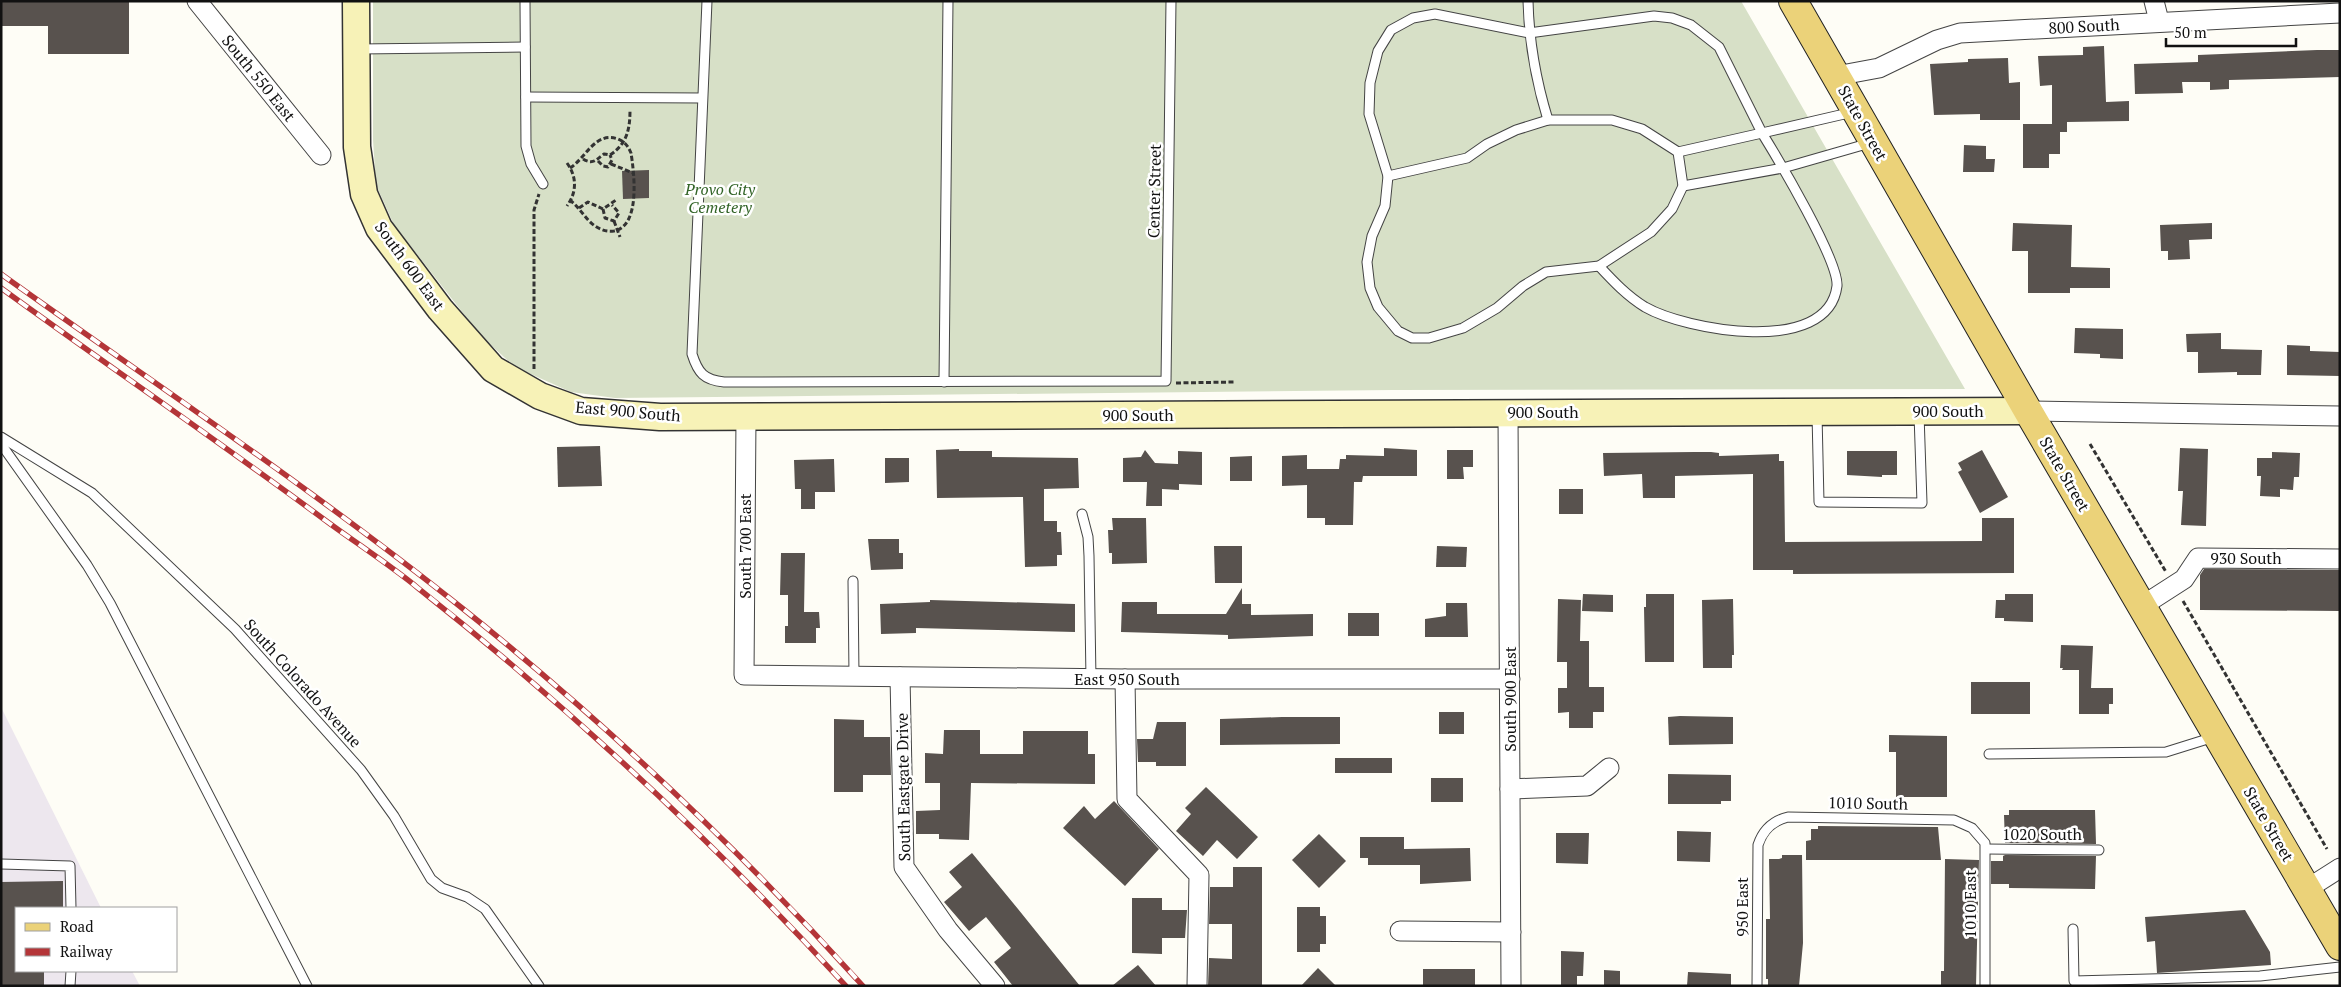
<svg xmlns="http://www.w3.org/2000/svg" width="2341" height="987" viewBox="0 0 2341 987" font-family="'PT Serif',serif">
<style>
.industrial{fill:#ede7ee}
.cemetery{fill:#d7e0c7}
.building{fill:#58524e}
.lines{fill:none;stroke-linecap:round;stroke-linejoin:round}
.lane-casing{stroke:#444;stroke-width:11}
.street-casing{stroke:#444;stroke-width:21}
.secondary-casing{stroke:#333;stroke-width:29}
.primary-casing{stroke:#222;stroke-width:30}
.path{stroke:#333;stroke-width:3;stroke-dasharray:5 2.5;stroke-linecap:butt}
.lane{stroke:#fff;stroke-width:9}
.street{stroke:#fff;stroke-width:19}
.secondary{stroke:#f7f2b7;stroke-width:26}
.primary{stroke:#ebd279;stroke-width:28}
.rail-casing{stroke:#b43538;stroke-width:5.5}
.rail{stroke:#fff;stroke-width:4;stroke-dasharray:11;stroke-linecap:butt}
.labels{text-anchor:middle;stroke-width:5;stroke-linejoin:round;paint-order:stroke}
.street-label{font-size:16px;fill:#111;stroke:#fff}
.park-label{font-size:16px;font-style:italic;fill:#316326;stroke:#fff}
</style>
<rect width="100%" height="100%" fill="#fefdf6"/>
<polygon class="industrial" points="1,707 101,908 16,908 16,971 132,971 140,986 1,986"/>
<polygon class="cemetery" points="373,1 1741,1 1965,389 1393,390 615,398 571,392 515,367 481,336 394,225 376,185 373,140"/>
<g class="building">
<polygon points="1,1 129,1 129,54 48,54 48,26 1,26"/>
<polygon points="2104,46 2106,102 2129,101 2129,121 2067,122 2067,132 2060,132 2060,154 2049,154 2049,168 2023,168 2023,124 2052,124 2052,85 2040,86 2038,56 2083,55 2083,47"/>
<polygon points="2317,50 2340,50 2340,77 2229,80 2229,89 2210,90 2210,82 2182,82 2183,93 2135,94 2134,64 2198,62 2198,55"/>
<polygon points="2008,58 2009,83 2020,82 2020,120 1980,120 1980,114 1934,115 1930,64 1968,62 1968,59"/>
<polygon points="1964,145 1986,146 1986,159 1995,159 1994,172 1963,172"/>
<polygon points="649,170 649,198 623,199 622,171"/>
<polygon points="2013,223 2072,225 2071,267 2110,268 2110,288 2070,288 2070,293 2028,293 2028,251 2012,251"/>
<polygon points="2212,223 2212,239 2189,240 2190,259 2168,260 2168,251 2161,251 2160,225"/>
<polygon points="2075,328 2123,329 2123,359 2100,358 2100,354 2074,353"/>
<polygon points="2221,333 2221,349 2262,350 2261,375 2237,375 2237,372 2198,373 2198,352 2187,352 2186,334"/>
<polygon points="2287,345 2310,346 2310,351 2340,352 2340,376 2287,375"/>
<polygon points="600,446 602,486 558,487 557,447"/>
<polygon points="1384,448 1417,450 1417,476 1363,476 1362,482 1354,482 1353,525 1325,525 1325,518 1307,518 1307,485 1282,486 1282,456 1307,455 1307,469 1339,469 1340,459 1346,459 1346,455 1384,456"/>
<polygon points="2180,448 2208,449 2206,526 2181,525 2183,491 2178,491"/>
<polygon points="959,449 959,451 992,451 992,457 1078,458 1079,488 1044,489 1044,521 1057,521 1057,532 1061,532 1062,555 1057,555 1057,566 1025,567 1023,497 937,498 936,450"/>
<polygon points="1145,450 1155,463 1178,464 1178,451 1202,452 1202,485 1179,484 1179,490 1162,489 1162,506 1146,506 1147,482 1123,482 1123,458 1141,457"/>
<polygon points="1447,450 1473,450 1473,467 1463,467 1464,479 1447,479"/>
<polygon points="1982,450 2008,497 1980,513 1958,472 1962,470 1958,463"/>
<polygon points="1847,451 1897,451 1897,475 1882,475 1882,477 1847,475"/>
<polygon points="1694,452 1711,452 1719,453 1719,456 1779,454 1779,461 1784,461 1785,542 1982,541 1982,518 2014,518 2014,573 1793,574 1793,570 1753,570 1753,474 1675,476 1675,498 1643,498 1642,474 1604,476 1603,453"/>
<polygon points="2272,452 2300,453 2299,477 2294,477 2293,490 2280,489 2280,497 2260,496 2261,476 2257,476 2257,458 2272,458"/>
<polygon points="1252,456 1252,481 1230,481 1230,457"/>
<polygon points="885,458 909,458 909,482 885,483"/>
<polygon points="834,459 835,492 815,492 815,509 801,509 801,489 795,489 794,460"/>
<rect x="1559" y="489" width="24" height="25"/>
<polygon points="1112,518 1146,518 1147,563 1112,564 1112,553 1109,553 1108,530 1113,530"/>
<polygon points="868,539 899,539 899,553 903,553 903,569 871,570"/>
<polygon points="1214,546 1242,546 1242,583 1215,583"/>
<polygon points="1437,546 1467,547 1466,567 1436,567"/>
<polygon points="781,553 805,553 804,612 819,612 820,628 816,628 816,643 785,643 785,626 788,626 788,595 780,595"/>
<polygon points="2204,569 2340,570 2340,611 2200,610 2200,575"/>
<polygon points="1242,588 1242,604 1251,604 1251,615 1313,614 1313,636 1228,639 1228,635 1121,632 1122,602 1157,602 1157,614 1226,614"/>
<polygon points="1583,594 1613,595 1613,612 1582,611"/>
<polygon points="1646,594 1674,594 1674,662 1645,662 1644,607 1646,607"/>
<polygon points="2005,594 2033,594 2033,622 2004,621 2004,618 1995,618 1996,600 2005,600"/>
<polygon points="1558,599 1581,600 1580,641 1589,641 1589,687 1604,687 1604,712 1593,712 1593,728 1569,728 1569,712 1558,713 1558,688 1567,688 1567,662 1557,662"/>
<polygon points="1733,599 1734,655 1732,655 1732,668 1703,668 1702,600"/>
<polygon points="930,600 1075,604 1075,632 916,628 916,633 881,634 880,604 930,602"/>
<polygon points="1446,603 1467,603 1468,637 1425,637 1425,619 1446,616"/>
<rect x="1348" y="613" width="31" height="23"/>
<polygon points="2061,645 2093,646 2091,688 2113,688 2113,704 2109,704 2109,714 2079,714 2079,670 2062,670 2063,668 2060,668"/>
<rect x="1971" y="682" width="59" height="32"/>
<rect x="1439" y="712" width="25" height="22"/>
<polygon points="1680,716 1733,717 1733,744 1669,745 1668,717"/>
<polygon points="1282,717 1340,717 1340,744 1220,745 1220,719"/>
<polygon points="834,719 864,720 864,737 890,737 891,775 863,775 863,792 834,792"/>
<polygon points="1157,722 1186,722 1186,766 1156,766 1156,762 1138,762 1137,739 1153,739"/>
<polygon points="944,730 980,730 980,754 1023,754 1023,731 1088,731 1088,754 1095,754 1095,784 971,783 969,840 939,839 939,834 916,834 916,811 940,810 940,783 925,783 925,753 943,754"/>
<polygon points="1889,735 1947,736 1947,797 1896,797 1896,752 1889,752"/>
<rect x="1335" y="758" width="57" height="15"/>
<polygon points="1668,774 1731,775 1731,801 1721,801 1721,804 1668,804"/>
<rect x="1431" y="778" width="32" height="24"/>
<polygon points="1206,787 1258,837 1237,859 1217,840 1203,856 1176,831 1191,814 1185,808"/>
<polygon points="1114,801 1159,849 1125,886 1063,828 1084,806 1095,819"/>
<polygon points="2009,810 2095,810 2096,844 2005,843 2004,815 2009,815"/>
<polygon points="1818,826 1938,827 1941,860 1806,860 1806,841 1811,840 1811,829 1818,829"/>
<polygon points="1677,831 1711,832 1710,862 1677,861"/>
<polygon points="1556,833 1589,833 1588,864 1556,863"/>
<polygon points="1319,834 1346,861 1319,888 1292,860"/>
<polygon points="1360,837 1404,837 1404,849 1470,848 1471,881 1420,884 1420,865 1368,865 1368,858 1360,858"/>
<polygon points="972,853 1018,909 1080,986 1013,986 994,962 1011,948 986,917 969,931 944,902 962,887 949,872"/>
<polygon points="1782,855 1802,855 1803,943 1799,986 1768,985 1768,979 1766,979 1766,919 1770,919 1769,859 1779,859 1782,858"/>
<polygon points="2005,855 2096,856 2095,889 2009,888 2009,884 1991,884 1991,861 2003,861 2003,856"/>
<polygon points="1945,859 1979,860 1976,986 1941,986 1941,971 1944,971"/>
<polygon points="1233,867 1262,867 1262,986 1208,986 1209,958 1232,959 1232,924 1209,924 1210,887 1233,887"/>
<polygon points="63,881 63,908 16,908 16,971 44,971 44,986 1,986 1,882"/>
<polygon points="1132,898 1162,898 1162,910 1187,910 1185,938 1162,938 1162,954 1132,953"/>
<polygon points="1297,907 1320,907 1320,916 1326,916 1326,944 1320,944 1320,952 1297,952"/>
<polygon points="2245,910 2270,952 2271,965 2157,973 2155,941 2147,942 2145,917"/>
<polygon points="1561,951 1584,952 1583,976 1577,976 1577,986 1561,986"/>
<polygon points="1138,965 1156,986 1112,986 1128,973"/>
<polygon points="1318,968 1336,986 1301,986"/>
<rect x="1423" y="969" width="52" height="17"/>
<polygon points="1604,970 1620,971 1620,986 1604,986"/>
<polygon points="1688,972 1731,974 1731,986 1687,986"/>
</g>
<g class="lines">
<defs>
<g id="lane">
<polyline points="525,1 526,146 531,164 543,184"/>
<path d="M 707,1 L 692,354 C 698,373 704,380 724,382 L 1166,381 L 1171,1"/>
<path d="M 1528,1 C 1529,42 1536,81 1548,120"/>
<polyline points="359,49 525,47"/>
<polyline points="526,97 702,98"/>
<polyline points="1678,152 1683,186 1672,209 1651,232 1599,266 1546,272 1523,286 1497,308 1463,328 1429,338 1412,338 1398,331 1378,307 1370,288 1367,262 1372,236 1385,206 1388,176 1369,114 1370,83 1378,51 1391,30 1413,18 1435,14 1529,33 1654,16 1672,18 1691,25 1719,47 1762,133 1853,112"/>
<path d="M 1388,176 L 1467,158 L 1487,144 L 1516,130 L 1548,120 L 1612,120 L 1642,129 L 1678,152 L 1762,133 C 1778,159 1839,261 1837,286 C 1828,357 1685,330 1645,307 C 1627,296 1613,281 1599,266"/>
<polyline points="1683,186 1783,168 1870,143"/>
<polyline points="944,382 948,1"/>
<polyline points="1817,414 1819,502 1922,503 1919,414"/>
<polyline points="1,437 92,493 235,629 361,770 394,816 431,879 442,888 467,897 485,909 539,986"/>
<polyline points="1,444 87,565 110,603 307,986"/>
<polyline points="1082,514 1088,537 1089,556 1091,679"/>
<polyline points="853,581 854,676"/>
<polyline points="1989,754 2166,752 2214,737"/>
<polyline points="1986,849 2099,850"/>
<polyline points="1,864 70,866 71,908"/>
<polyline points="2073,929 2074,981 2260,976 2340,967"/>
<polyline points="70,986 71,971"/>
<path d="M 1757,986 L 1758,845 C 1763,830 1772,821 1788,817 L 1954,820 L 1972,828 L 1985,843 L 1985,986"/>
</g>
<g id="street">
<polyline points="197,1 321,155"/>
<polyline points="2154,1 2159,21"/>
<polyline points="1836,76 1879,68 1937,40 1960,33 2340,13"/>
<polyline points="2028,411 2340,416"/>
<polyline points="1508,413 1511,986"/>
<polyline points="746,417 744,675 1125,679 1510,679"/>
<polyline points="2142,606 2184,579 2198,558 2340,559"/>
<polyline points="900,677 904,867 948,930 995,986"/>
<polyline points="1125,679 1127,799 1199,875 1197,986"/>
<polyline points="1510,789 1587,786 1609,768"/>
<polyline points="2307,889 2340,868"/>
<polyline points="1400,931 1511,932"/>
</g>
<polyline id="secondary" points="356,1 357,147 364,194 379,228 440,309 493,369 540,396 581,411 660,417 2028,411"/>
<polyline id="primary" points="1793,1 2028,411 2340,946"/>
</defs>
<use href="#lane" class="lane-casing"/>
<use href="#street" class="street-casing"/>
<use href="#secondary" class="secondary-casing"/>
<use href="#primary" class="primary-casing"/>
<g class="path">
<path d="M 583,159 C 593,165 596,160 604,154 L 610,155 C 627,144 630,129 630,110"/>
<polyline points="598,161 603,166 608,167 612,160 610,155"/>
<path d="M 567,163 C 577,177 577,192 567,206"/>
<polyline points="611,164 633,173"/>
<path d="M 570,168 C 586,158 595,131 618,139 C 625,142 628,146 631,153 C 634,172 641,226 614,231 C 607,232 601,230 595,226 C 586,220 580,208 571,201"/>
<polyline points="579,208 588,202 603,209 616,200"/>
<polyline points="603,209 605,218 614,221 619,213 612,205"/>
<polyline points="614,221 620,237"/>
<polyline points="534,369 534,210 539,194"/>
<polyline points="1176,383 1234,382"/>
<polyline points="2090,444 2166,572"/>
<polyline points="2183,601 2327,849"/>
</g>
<use href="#lane" class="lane"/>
<use href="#street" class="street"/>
<use href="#secondary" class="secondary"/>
<use href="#primary" class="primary"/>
<defs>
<g id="rail">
<path d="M 1,274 C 155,384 314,490 462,608 C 605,722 740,850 863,986"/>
<path d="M 1,288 C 110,367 221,443 329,523 C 359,545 390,565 418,588 C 571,709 714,842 846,986"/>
</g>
</defs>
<use href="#rail" class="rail-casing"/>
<use href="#rail" class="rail"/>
</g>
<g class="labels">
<g class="street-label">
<text transform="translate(2084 26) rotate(-3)" y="6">800 South</text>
<text transform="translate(259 78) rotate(51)" y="6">South 550 East</text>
<text transform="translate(1863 123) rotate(61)" y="6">State Street</text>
<text transform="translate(1154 191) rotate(-89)" y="6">Center Street</text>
<text transform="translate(410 266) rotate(54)" y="6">South 600 East</text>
<text transform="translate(628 411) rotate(5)" y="6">East 900 South</text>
<text x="1948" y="417">900 South</text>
<text x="1543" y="418">900 South</text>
<text x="1138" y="421">900 South</text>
<text transform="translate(2065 474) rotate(60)" y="6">State Street</text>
<text transform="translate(745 546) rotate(-90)" y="6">South 700 East</text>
<text x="2246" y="564">930 South</text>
<text x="1127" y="685">East 950 South</text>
<text transform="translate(303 683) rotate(48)" y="6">South Colorado Avenue</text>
<text transform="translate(1510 699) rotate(-90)" y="6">South 900 East</text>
<text transform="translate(903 787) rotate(-91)" y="6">South Eastgate Drive</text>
<text transform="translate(1868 803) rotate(1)" y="6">1010 South</text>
<text transform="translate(2269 824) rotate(60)" y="6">State Street</text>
<text x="2042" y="840">1020 South</text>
<text transform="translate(1970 904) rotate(-90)" y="6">1010 East</text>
<text transform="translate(1742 907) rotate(-90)" y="6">950 East</text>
</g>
<g class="park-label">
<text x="720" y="195">Provo City<tspan x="720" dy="18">Cemetery</tspan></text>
</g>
</g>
<rect width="2341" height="987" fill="none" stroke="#111111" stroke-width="5"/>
<rect x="15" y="907" width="162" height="65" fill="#ffffff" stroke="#a0a0a0"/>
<rect x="25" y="923" width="25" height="8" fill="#ebd279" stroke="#a0a0a0"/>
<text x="60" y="932" font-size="15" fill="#111111">Road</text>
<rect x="25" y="948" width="25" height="8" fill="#b43538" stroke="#a0a0a0"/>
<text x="60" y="957" font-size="15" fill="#111111">Railway</text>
<path d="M2166 38v8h130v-8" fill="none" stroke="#111111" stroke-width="2.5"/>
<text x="2174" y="38" font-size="15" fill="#111111" stroke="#ffffff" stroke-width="4" paint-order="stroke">50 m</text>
</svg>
